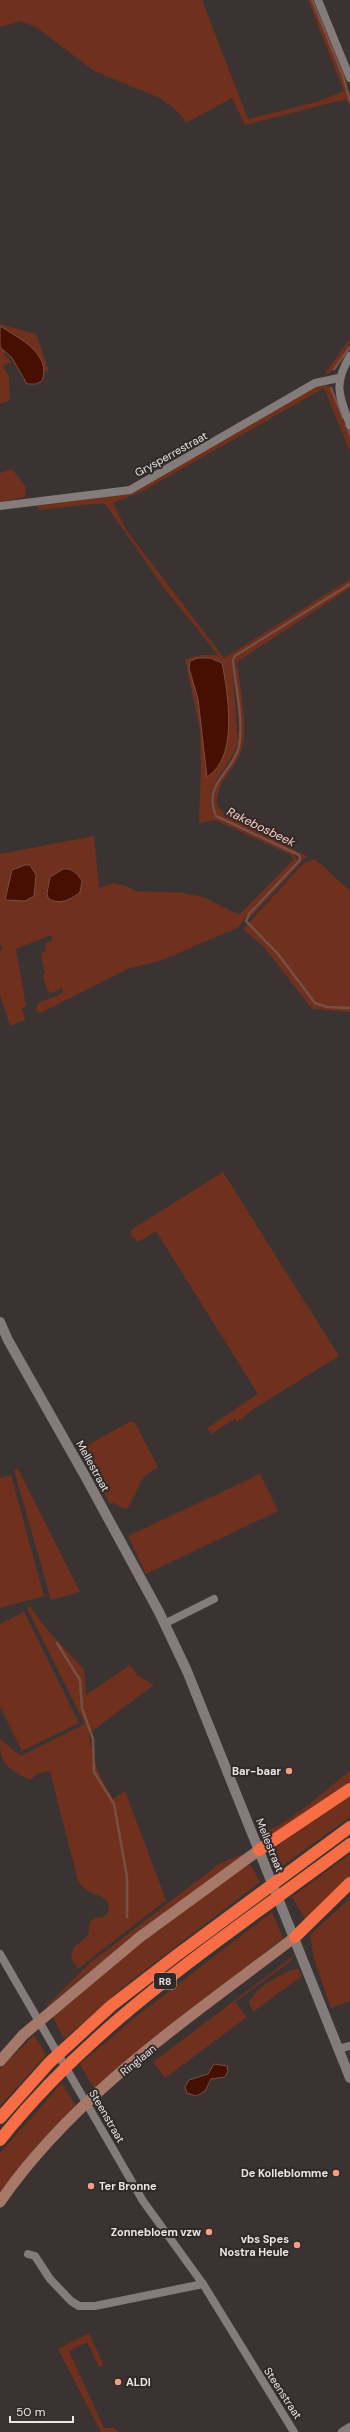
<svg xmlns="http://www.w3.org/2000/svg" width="350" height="2432" viewBox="0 0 350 2432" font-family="'DM Sans',sans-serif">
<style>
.green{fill:#6f301e;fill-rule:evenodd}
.water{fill:#460f01;stroke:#775045}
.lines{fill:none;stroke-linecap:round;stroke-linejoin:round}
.stream{stroke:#775045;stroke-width:2.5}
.minor{stroke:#847c7a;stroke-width:8}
.tertiary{stroke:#847c7a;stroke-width:10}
.secondary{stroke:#a6786a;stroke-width:11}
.motorway{stroke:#f76d45;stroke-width:12}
.poi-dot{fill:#f49e86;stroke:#302928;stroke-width:1.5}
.labels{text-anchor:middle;stroke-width:4;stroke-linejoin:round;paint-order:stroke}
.shield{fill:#302928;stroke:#b2adac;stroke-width:1}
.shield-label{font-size:10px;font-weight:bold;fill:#eae6e4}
.street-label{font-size:11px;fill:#eae6e4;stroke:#302928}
.poi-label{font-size:11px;font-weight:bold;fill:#eae6e4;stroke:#302928;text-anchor:end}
.water-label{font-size:12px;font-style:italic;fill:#fdcfc1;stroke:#302928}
</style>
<rect width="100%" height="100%" fill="#3a3332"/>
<g class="green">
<path d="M 0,0 L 202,0 L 248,119 L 316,102 L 344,91 L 308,0 L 312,0 C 327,32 350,75 350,109 L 346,99 L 245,125 L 232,98 L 186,123 L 176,110 L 160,98 L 94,71 L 36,27 L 20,21 L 0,27 Z"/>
<polygon points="0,324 36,334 49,371 44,372 43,368 14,336 0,326"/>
<path d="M 350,338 C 350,350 336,372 324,375 Z"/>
<polygon points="0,347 6,352 4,354 11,362 3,366 9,377 10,400 0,404"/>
<path d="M 327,385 L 330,387 L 350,438 L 350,451 L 324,388 L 141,492 L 113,503 L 127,531 L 224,658 L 350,579 L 350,583 L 232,659 L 238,743 C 231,768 198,789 216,817 L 294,854 L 298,861 L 246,916 L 239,927 L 160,961 L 127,969 L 41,1013 L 36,1010 L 38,1003 L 63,993 L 62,988 L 52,993 L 48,991 L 43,976 L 45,973 L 41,955 L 42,952 L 46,951 L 45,943 L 52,941 L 51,935 L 16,949 L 26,1006 L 22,1008 L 25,1020 L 10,1026 L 0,995 L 0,951 L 2,950 L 0,943 L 0,854 L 94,836 L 99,888 L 113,883 L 123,885 L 136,891 L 184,893 L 203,897 L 239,915 L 293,860 L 291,855 L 215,820 L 199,823 L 201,768 L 200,731 L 185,659 L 201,655 L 218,655 L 164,588 L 105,504 L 92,504 L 39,510 L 38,506 L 125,494 L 317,386 ZM 210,658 L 222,663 C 228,694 239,757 207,777 L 198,695 ZM 8,890 L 34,896 L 25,901 L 5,900 Z"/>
<polygon points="12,469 26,487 25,497 0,502 0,473"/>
<path d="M 350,584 L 350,588 L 237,662 C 240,689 247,718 243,745 C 239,768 214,781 217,806 L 228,817 L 307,856 L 249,919 L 247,918 L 296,866 L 301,858 L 297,854 L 217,815 C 204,783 235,770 240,742 L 235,658 Z"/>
<polygon points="315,859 350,891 350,1012 312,1009 263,946 243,929 303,864"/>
<polygon points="223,1172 339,1356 255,1408 237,1422 235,1419 211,1434 207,1428 258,1394 156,1231 138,1242 131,1235 131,1230"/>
<polygon points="131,1421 135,1423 158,1467 143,1477 128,1508 125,1509 114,1503 110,1504 83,1452 86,1446"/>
<polygon points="18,1469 80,1592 51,1600 14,1470"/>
<polygon points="260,1474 278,1511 146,1574 128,1536"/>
<polygon points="11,1475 44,1596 0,1608 0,1478"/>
<path d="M 30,1606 L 48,1631 L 84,1669 L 86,1695 L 130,1665 L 137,1675 L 154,1685 L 89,1733 C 92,1759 99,1777 113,1799 L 125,1791 L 166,1900 L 78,1969 L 71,1957 L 74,1947 L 88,1936 L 90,1922 L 95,1918 L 103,1917 L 109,1911 C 109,1897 101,1897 90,1892 C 85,1890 81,1885 78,1881 L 50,1771 L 38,1773 L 30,1780 C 8,1768 0,1766 0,1739 L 21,1756 L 85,1724 L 27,1608 Z"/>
<polygon points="24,1612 79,1723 22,1751 0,1707 0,1624"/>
<path d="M 350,1771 L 350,1784 L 269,1837 L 262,1835 L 264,1831 C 284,1829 331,1785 350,1771 Z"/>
<polygon points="350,1794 350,1817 281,1867 273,1849"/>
<polygon points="350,1854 350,1877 305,1919 292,1897"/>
<polygon points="241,1855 242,1856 86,1974 48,2006 47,2005 90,1963 219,1864"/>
<polygon points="251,1865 260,1882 132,1980 64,2039 52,2015 119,1959 245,1866"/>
<polygon points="350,1898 350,2001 331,2008 314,1959 310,1935"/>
<polygon points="272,1912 283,1938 96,2087 93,2087 80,2064 138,2015"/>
<polygon points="292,1957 292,1960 235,2002 247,2017 165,2078 153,2062"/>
<path d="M 298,1968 L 302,1976 L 253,2012 L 249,2003 C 253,1988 284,1972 298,1968 Z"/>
<polygon points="34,2035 46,2055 0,2106 0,2069"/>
<polygon points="62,2083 76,2106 35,2148 0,2194 0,2153"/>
<polygon points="89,2333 103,2364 112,2361 99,2367 87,2342 69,2351 104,2428 114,2428 118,2432 101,2432 58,2349"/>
</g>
<g class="water">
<path d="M 0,326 C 19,338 52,354 42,381 L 36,384 L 27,384 L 12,358 L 0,347 Z"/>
<path d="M 198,658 L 210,658 L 222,663 C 228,694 239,757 207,777 L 198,699 L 189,668 L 190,661 Z"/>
<polygon points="25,865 30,865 36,875 34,896 25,901 5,900 12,870"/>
<path d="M 63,869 C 72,868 77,873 82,881 L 80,892 C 72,899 59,906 48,898 L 47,893 L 50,877 Z"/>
<polygon points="214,2064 227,2066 228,2071 225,2077 211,2079 205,2091 196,2096 187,2093 185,2087 189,2080 208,2074"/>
</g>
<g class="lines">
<g class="stream">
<polyline points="312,0 343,76 350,101"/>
<polyline points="334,369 350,347"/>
<polyline points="331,388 343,418"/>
<polyline points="346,424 350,435"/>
<path d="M 350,584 L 235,656 L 233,660 C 235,685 244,721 239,746 C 233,773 202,783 216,816 L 299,855 L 300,860 L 249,914 L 246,921 L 278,954 L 315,1003 L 327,1007 L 350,1008"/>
<polyline points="57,1643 80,1680 82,1708 93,1739 94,1772 114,1804 127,1877 127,1917"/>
</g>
<g class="minor">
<polyline points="318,0 350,78"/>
<path d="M 350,356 C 333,384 339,396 350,425"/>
<polyline points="0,506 130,490 315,383 339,378"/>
<polyline points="164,1624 214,1599"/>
<polyline points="0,1954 143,2201 203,2284 294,2432"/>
<polyline points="338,2049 350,2046"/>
<polyline points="28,2254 35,2256 50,2279 71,2301 79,2306 95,2306 203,2284"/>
<polyline points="342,2432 350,2427"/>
</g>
<polyline class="tertiary" points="0,1322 8,1340 85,1476 159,1612 187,1671 350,2078"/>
<g class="secondary">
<polyline points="0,2061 23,2035 140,1937 259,1850"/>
<path d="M 0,2202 C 74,2094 192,2016 295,1937"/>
</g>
<g class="motorway">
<polyline points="259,1850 350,1789"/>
<polyline points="295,1937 350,1883"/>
<polyline points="0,2118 49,2063 111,2006 177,1955 350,1827"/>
<path d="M 0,2140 C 96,2019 227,1936 350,1844"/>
</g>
</g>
<g class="poi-dot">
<circle cx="289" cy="1771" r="4"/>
<circle cx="336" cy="2173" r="4"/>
<circle cx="91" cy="2186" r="4"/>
<circle cx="209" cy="2232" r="4"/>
<circle cx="297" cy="2245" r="4"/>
<circle cx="118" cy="2382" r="4"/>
</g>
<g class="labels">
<rect class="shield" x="154" y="1973" width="22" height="16" rx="3"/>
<g class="shield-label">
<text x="165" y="1985">R8</text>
</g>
<g class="street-label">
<text transform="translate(171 454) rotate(-29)" y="4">Grysperrestraat</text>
<text transform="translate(93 1466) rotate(61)" y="4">Mellestraat</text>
<text transform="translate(270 1845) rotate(68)" y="4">Mellestraat</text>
<text transform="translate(138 2060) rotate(-39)" y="4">Ringlaan</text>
<text transform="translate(107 2116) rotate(60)" y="4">Steenstraat</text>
<text transform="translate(283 2393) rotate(57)" y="4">Steenstraat</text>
</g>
<g class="poi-label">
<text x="281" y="1775">Bar-baar</text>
<text x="328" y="2177">De Kolleblomme</text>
<text x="99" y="2190" text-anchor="start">Ter Bronne</text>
<text x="201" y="2236">Zonnebloem vzw</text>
<text x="289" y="2243">vbs Spes<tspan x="289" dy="13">Nostra Heule</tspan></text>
<text x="126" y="2386" text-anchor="start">ALDI</text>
</g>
<g class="water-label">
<text transform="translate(261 827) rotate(26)" y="4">Rakebosbeek</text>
</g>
</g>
<path d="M10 2416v6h63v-6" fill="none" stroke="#eae6e4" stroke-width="2"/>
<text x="16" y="2416" font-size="12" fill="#eae6e4" stroke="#302928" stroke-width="3" paint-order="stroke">50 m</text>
</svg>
